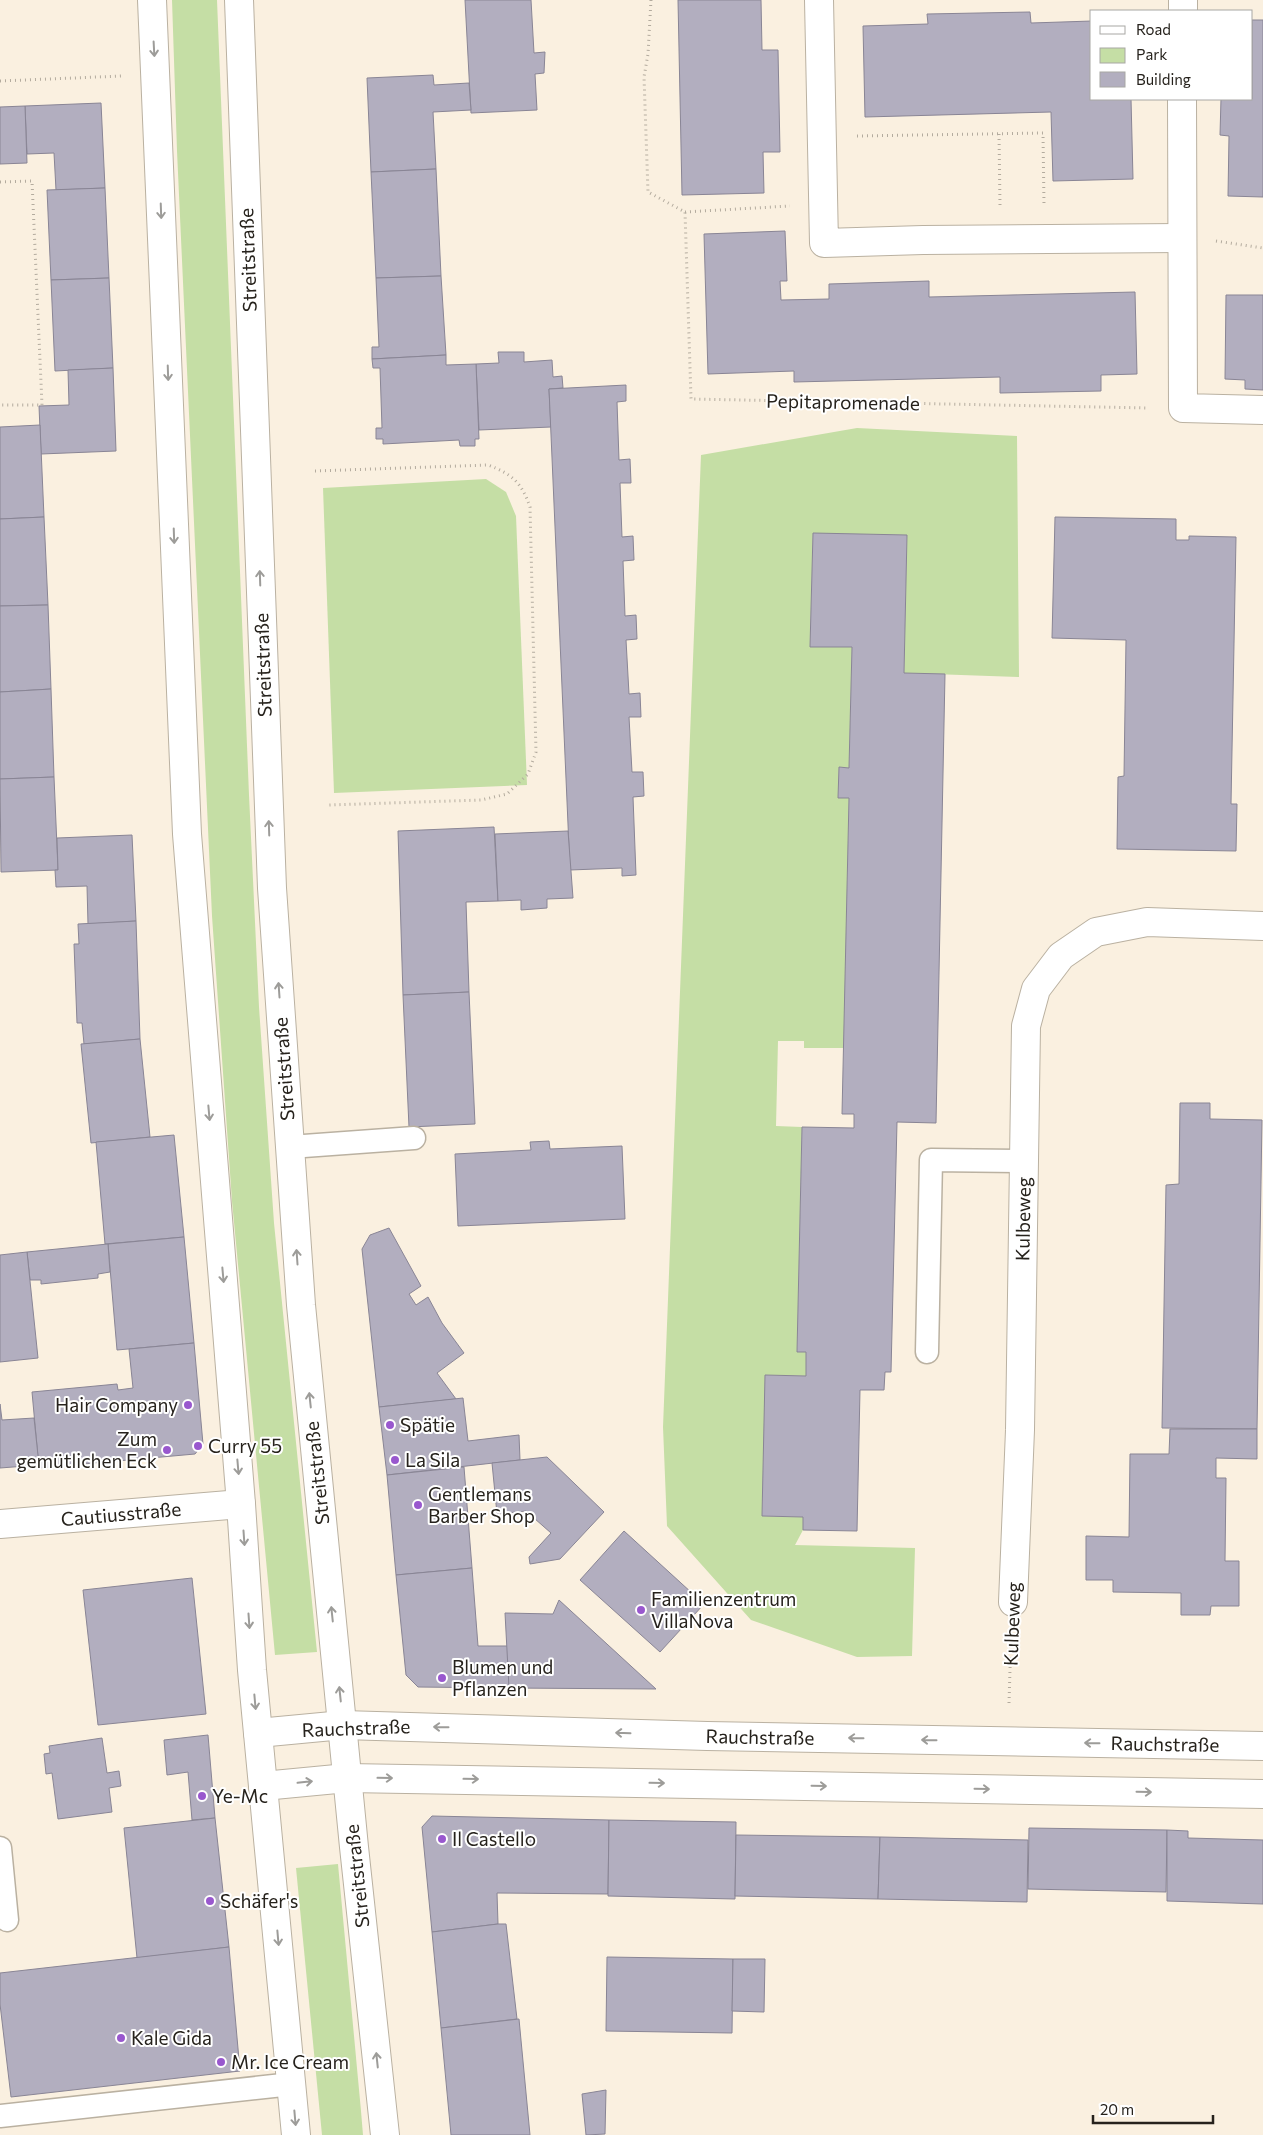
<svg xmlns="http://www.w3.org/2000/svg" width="1263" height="2135" viewBox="0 0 1263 2135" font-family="Commissioner,sans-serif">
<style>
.green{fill:#c5dea5}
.building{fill:#b2aebf;stroke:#898595}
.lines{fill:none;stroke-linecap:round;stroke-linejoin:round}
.service-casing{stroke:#bab1a1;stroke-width:25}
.pedestrian-casing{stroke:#bab1a1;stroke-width:30}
.minor-casing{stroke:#bab1a1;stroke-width:30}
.secondary-casing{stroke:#bab1a1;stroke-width:30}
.path{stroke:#b3ab9e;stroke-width:3;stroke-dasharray:1 4;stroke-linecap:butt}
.service{stroke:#fff;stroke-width:22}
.pedestrian{stroke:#fff;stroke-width:28}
.minor{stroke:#fff;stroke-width:28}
.secondary{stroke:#fff;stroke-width:28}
.oneway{stroke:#9d9c99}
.poi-dot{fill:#9958ce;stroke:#fff;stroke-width:2}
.labels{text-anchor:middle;stroke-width:4;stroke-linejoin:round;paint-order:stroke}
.street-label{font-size:19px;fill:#26221c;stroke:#fff}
.poi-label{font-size:19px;fill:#26221c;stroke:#fff;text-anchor:start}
</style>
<rect width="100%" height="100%" fill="#faf0e0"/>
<g class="green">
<polygon points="172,0 217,0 249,795 259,1007 274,1223 317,1652 275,1655 232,1201 212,916 177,151"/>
<polygon points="857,428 1017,436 1019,677 904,673 907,535 813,534 810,646 852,647 849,768 839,767 838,798 849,798 844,1048 804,1048 804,1041 778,1041 776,1126 802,1127 797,1352 806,1352 806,1376 766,1375 762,1516 803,1517 803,1530 795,1545 915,1548 912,1656 857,1657 751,1620 667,1526 663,1427 701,455"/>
<polygon points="486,479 506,492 516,516 527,785 334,793 323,488"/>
<polygon points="338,1864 361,2111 363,2135 322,2135 296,1868"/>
</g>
<g class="building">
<polygon points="465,0 531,0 534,53 545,52 544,73 535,74 537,110 471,113"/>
<polygon points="678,0 761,0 762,50 778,50 780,152 763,152 764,193 682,195"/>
<polygon points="1030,12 1031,23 1092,21 1092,99 1131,99 1133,179 1053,181 1051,112 865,117 863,26 928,24 927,14"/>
<polygon points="1252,20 1263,20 1263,197 1228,196 1229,136 1220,135 1221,99 1252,99"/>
<polygon points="433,75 434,85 469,83 471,110 433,112 436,169 371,172 367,78"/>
<polygon points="101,103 105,188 56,190 54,153 27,154 25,106"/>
<polygon points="25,106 27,163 0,164 0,107"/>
<polygon points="436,169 441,276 376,278 371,172"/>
<polygon points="105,188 109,278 51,280 47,190"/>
<polygon points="785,231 787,281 780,281 781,300 829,299 829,284 929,281 929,297 1135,292 1137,374 1101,375 1101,391 1000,393 1000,377 794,382 794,371 708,374 704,234"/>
<polygon points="441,276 446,355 372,359 372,347 379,347 376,278"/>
<polygon points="109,278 113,368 55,371 51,280"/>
<polygon points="1226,295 1263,295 1263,390 1245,389 1245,380 1225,379"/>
<polygon points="498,352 524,352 524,362 552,360 553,377 562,376 563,388 549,389 551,427 479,430 476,364 499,363"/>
<polygon points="446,355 446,365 476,364 479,439 475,439 475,446 460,446 459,440 383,444 383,439 376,439 376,428 382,428 380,368 373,368 372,359"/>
<polygon points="113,368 116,451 41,454 39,406 69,405 68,370"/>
<polygon points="626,385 626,401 617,402 619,460 630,459 631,483 620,483 622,537 633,536 634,560 623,561 625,616 636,615 637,639 626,640 629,694 640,693 641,717 629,717 632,772 643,772 644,796 633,797 636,875 622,876 622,868 570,870 549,389"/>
<polygon points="40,425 44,517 0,519 0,427"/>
<polygon points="44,517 48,605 0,606 0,519"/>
<polygon points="1055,517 1176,519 1176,540 1189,540 1189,536 1236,537 1231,804 1237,804 1236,851 1117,849 1118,777 1124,776 1126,640 1052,638"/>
<polygon points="813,533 907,535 904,673 945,674 936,1123 897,1122 891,1372 885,1372 884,1390 860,1390 857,1531 803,1530 803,1517 762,1516 765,1375 806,1376 806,1352 797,1352 802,1127 854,1128 854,1114 842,1114 849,798 838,798 839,767 849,768 852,647 810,647"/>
<polygon points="48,605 51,689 0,692 0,606"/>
<polygon points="51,689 54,777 0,779 0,692"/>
<polygon points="54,777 58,870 1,872 0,779"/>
<polygon points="494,827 498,901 466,902 469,992 403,995 398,831"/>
<polygon points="568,831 573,898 547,899 547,908 521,910 521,900 498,901 495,834"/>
<polygon points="132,835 136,921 88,924 87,886 56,887 55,870 58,870 57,838"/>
<polygon points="136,921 140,1039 84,1044 82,1023 77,1023 74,944 79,944 78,924"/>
<polygon points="469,992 475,1124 409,1127 403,995"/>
<polygon points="140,1039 150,1137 91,1143 81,1044"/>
<polygon points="1180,1103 1210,1103 1210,1119 1262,1120 1257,1429 1162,1428 1166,1185 1179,1184"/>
<polygon points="174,1135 184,1237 105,1244 96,1142"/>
<polygon points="549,1141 550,1149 622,1146 625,1219 458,1226 455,1154 531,1150 530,1142"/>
<polygon points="389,1228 421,1286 409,1294 416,1305 428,1297 442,1323 464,1353 437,1373 456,1399 379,1407 362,1249 370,1235"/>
<polygon points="184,1237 194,1343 117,1350 108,1244"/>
<polygon points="108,1244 110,1272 98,1274 98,1278 41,1284 41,1280 30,1280 27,1252"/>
<polygon points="27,1252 38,1358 0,1362 0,1255"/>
<polygon points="194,1343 203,1444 195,1454 39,1468 32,1392 117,1384 118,1390 133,1388 129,1349"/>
<polygon points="463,1398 468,1441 519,1435 520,1460 387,1475 379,1407"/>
<polygon points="0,1404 2,1420 34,1418 39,1465 0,1468"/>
<polygon points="1170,1429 1257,1429 1257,1459 1216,1458 1216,1478 1226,1478 1225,1561 1239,1561 1239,1606 1211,1606 1210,1615 1181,1615 1181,1593 1113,1592 1113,1580 1086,1580 1086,1536 1129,1537 1130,1454 1169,1454"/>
<polygon points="547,1457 604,1512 560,1559 530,1564 529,1557 551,1533 526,1511 497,1514 492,1463"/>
<polygon points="464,1467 472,1568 396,1575 387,1475"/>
<polygon points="624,1531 704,1604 660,1652 580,1580"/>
<polygon points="472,1568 478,1646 508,1646 509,1688 418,1687 406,1675 396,1575"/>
<polygon points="192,1578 206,1714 98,1725 83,1590"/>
<polygon points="559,1600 656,1689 509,1688 505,1613 553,1614"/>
<polygon points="208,1735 215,1818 192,1820 188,1772 167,1775 164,1740"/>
<polygon points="102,1738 107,1773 119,1771 121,1786 109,1788 112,1812 58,1819 52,1773 46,1774 44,1754 50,1753 49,1746"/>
<polygon points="432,1816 609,1820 608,1894 497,1893 498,1924 432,1932 422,1827"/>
<polygon points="215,1818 229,1947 137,1958 124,1828"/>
<polygon points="609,1820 736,1822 735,1899 608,1896"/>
<polygon points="1029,1828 1167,1830 1166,1892 1028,1889"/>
<polygon points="1167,1830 1188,1831 1188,1838 1263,1840 1263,1904 1167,1901"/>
<polygon points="736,1835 880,1837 878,1899 735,1896"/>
<polygon points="880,1837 1028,1840 1027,1902 878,1899"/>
<polygon points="498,1924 506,1924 517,2019 441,2028 432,1932"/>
<polygon points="229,1947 240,2071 11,2097 0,2004 0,1973"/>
<polygon points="607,1957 733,1959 732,2033 606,2031"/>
<polygon points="733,1959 765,1959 764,2012 732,2011"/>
<polygon points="519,2019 530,2135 451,2135 441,2028"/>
<polygon points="606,2090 605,2134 586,2135 582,2094"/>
</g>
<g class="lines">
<defs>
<g id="service">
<polyline points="290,1147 414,1138"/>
<polyline points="927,1352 931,1160 1024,1161"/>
<polyline points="0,1848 7,1920"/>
<polyline points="0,2116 292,2084"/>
</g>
<g id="pedestrian">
<polyline points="819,0 824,243 923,240 1181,238"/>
<polyline points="1183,11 1183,0"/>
<polyline points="1182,99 1183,408 1263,410"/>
</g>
<g id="minor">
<polyline points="0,1524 241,1504"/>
<polyline points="1013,1602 1020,1430 1026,1026 1036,989 1061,956 1096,932 1147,922 1263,926"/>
</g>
<g id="secondary">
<polyline points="152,0 187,834 241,1504 252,1670 296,2135"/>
<polyline points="239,0 272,888 301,1305 354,1847 385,2135"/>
<polyline points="258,1733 343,1725 707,1736 1263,1746"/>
<polyline points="263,1786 347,1778 1263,1794"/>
</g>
</defs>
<use href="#service" class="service-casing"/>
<use href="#pedestrian" class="pedestrian-casing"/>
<use href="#minor" class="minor-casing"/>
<use href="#secondary" class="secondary-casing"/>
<g class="path">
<polyline points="651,0 648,54 644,77 648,192 685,212 691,399 1149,408"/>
<polyline points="0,81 122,76"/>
<polyline points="999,134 1000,205"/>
<polyline points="857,136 1043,133 1044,205"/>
<polyline points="0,182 32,181 42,405 0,405"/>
<polyline points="685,212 790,206"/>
<polyline points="1216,241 1263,248"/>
<path d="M 315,471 L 488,465 C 512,474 522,483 530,507 L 536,752 L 528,774 L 507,794 L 481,800 L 329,805"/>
<polyline points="1009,1703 1011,1636"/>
</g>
<use href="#service" class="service"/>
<use href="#pedestrian" class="pedestrian"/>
<use href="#minor" class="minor"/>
<use href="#secondary" class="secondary"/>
</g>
<defs><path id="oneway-shaft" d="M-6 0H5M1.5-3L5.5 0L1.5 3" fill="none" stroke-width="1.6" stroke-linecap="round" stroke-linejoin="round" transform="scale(1.25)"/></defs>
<g class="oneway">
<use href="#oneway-shaft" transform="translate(154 49) rotate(87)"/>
<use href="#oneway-shaft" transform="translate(161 211) rotate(88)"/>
<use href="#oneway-shaft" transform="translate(168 373) rotate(88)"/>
<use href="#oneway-shaft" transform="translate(174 536) rotate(88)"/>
<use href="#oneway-shaft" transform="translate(260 578) rotate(-92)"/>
<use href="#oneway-shaft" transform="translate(269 828) rotate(-92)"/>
<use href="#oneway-shaft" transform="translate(279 990) rotate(-94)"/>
<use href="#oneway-shaft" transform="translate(209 1113) rotate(85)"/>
<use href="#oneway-shaft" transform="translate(297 1257) rotate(-94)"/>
<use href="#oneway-shaft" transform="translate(223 1275) rotate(85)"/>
<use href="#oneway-shaft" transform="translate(310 1400) rotate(-96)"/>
<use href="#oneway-shaft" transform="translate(238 1467) rotate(85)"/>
<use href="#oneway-shaft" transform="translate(244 1538) rotate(86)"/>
<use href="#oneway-shaft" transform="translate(332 1614) rotate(-96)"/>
<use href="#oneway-shaft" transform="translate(249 1621) rotate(86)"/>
<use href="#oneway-shaft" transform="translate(340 1694) rotate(-96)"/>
<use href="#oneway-shaft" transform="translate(255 1702) rotate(85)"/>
<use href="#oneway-shaft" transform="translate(441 1727) rotate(-179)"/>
<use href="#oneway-shaft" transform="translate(623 1733) rotate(-178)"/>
<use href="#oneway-shaft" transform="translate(856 1738) rotate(-179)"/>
<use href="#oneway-shaft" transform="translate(929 1740) rotate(-179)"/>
<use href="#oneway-shaft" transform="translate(1092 1743) rotate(-179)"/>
<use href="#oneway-shaft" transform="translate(385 1778) rotate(1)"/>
<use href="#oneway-shaft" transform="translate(471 1779) rotate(1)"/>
<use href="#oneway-shaft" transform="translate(305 1782) rotate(-6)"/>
<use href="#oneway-shaft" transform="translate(657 1783) rotate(1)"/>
<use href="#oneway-shaft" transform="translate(819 1786) rotate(1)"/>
<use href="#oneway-shaft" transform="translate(982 1789) rotate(1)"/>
<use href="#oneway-shaft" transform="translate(1144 1792) rotate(1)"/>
<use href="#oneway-shaft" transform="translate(278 1938) rotate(85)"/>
<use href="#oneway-shaft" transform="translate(377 2060) rotate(-96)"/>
<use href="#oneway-shaft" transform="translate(295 2118) rotate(85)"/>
</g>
<g class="poi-dot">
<circle cx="188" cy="1405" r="5"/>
<circle cx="390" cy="1425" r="5"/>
<circle cx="198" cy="1446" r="5"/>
<circle cx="167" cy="1450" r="5"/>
<circle cx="395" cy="1460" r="5"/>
<circle cx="418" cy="1505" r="5"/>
<circle cx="641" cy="1610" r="5"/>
<circle cx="442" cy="1678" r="5"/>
<circle cx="202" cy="1796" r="5"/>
<circle cx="442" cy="1839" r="5"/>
<circle cx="210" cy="1901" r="5"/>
<circle cx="121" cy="2038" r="5"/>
<circle cx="221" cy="2062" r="5"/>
</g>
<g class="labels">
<g class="street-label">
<text transform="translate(248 260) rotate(-92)" y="7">Streitstraße</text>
<text transform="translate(843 402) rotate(1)" y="7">Pepitapromenade</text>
<text transform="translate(263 665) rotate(-92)" y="7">Streitstraße</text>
<text transform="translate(284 1069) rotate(-94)" y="7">Streitstraße</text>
<text transform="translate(1023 1219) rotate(-89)" y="7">Kulbeweg</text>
<text transform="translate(317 1473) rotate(-96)" y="7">Streitstraße</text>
<text transform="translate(121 1514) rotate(-5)" y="7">Cautiusstraße</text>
<text transform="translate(1012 1624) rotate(-88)" y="7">Kulbeweg</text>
<text transform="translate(356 1728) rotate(-2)" y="7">Rauchstraße</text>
<text transform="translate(760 1737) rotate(1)" y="7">Rauchstraße</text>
<text transform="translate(1165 1744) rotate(1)" y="7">Rauchstraße</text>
<text transform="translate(357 1876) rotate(-96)" y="7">Streitstraße</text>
</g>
<g class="poi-label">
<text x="178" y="1412" text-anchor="end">Hair Company</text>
<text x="400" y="1432">Spätie</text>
<text x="157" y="1446" text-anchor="end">Zum<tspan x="157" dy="22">gemütlichen Eck</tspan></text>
<text x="208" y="1453">Curry 55</text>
<text x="405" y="1467">La Sila</text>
<text x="428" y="1501">Gentlemans<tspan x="428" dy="22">Barber Shop</tspan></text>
<text x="651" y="1606">Familienzentrum<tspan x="651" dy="22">VillaNova</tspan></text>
<text x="452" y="1674">Blumen und<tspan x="452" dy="22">Pflanzen</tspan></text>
<text x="212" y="1803">Ye-Mc</text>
<text x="452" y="1846">Il Castello</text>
<text x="220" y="1908">Schäfer's</text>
<text x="131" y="2045">Kale Gida</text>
<text x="231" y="2069">Mr. Ice Cream</text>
</g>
</g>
<rect x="1090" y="10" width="162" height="90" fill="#ffffff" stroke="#a8a7a4"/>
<rect x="1100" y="26" width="25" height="8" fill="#ffffff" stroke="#a8a7a4"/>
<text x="1136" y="35" font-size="15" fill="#26221c">Road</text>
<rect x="1100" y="48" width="25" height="15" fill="#c5dea5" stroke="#a8a7a4"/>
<text x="1136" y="60" font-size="15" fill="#26221c">Park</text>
<rect x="1100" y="72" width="25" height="15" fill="#b2aebf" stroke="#a8a7a4"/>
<text x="1136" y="85" font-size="15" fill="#26221c">Building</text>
<path d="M1093 2115v8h120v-8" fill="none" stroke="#26221c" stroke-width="2.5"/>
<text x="1100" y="2115" font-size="15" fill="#26221c" stroke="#ffffff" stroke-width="4" paint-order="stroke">20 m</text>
</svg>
